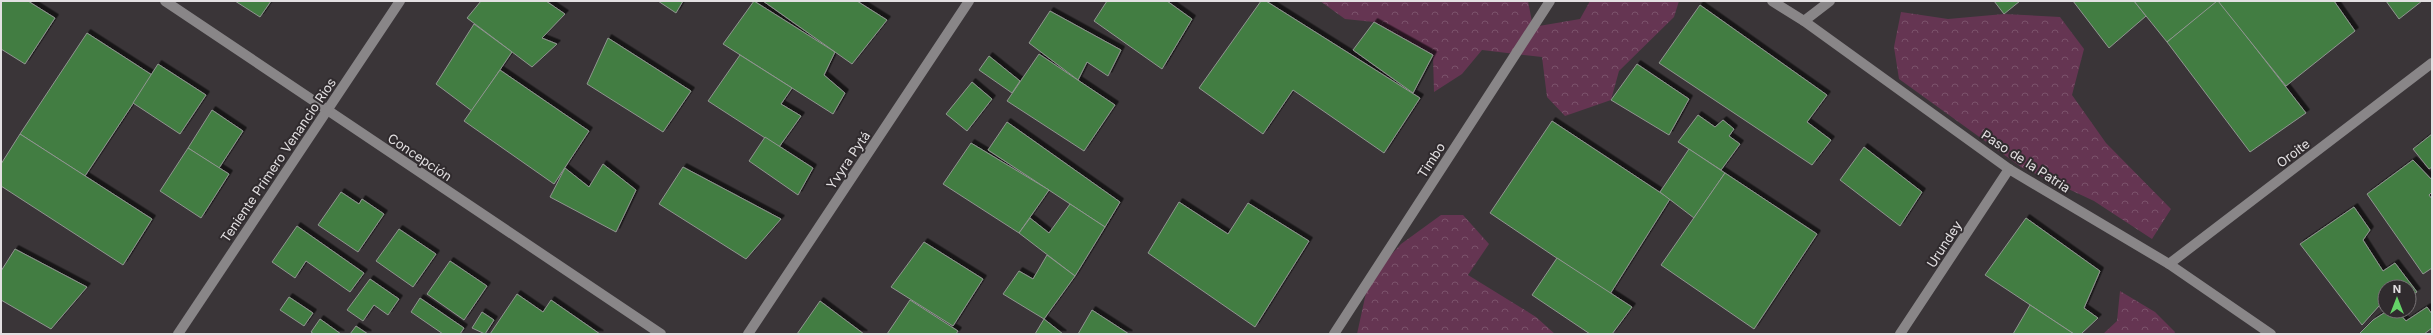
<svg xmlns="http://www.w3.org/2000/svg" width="2433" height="335" viewBox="0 0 2433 335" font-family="Inter,sans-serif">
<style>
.forest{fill:url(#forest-crowns)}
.building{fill:#427d43;stroke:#909590;filter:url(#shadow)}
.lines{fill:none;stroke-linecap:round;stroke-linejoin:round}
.minor{stroke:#898688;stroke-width:10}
.labels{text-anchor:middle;stroke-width:4;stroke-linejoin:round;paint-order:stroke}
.street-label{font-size:13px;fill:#e3e0e2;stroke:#302b2e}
</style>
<defs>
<pattern id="forest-crowns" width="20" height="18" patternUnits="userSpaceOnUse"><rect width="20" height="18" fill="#653552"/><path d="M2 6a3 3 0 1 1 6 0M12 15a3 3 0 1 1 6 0" fill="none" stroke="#7b526b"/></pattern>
<filter id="shadow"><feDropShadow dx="3.5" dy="-3.5" stdDeviation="0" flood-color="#0009"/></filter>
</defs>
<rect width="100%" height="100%" fill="#3a3538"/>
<g class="forest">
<polygon points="1320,1 1528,1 1533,27 1580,19 1590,1 1679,1 1674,17 1619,71 1611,100 1565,116 1547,97 1542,57 1482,50 1462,74 1434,92 1433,55 1374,22 1345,19"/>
<polygon points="1901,12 1948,19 2004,14 2060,17 2084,49 2072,95 2106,143 2171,209 2152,239 2094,201 2021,167 1899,79 1894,47"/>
<polygon points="1441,215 1463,215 1489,244 1468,275 1536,317 1555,334 1357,334 1369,279 1401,244"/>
<polygon points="2120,291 2155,312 2175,332 2174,334 2103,334 2117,321"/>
</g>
<g class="building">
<polygon points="1,1 28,1 55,18 25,64 1,49"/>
<polygon points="235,1 271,1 260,17"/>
<polygon points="481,1 546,1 565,14 542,38 557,44 532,67 467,18"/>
<polygon points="658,1 683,1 676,13"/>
<polygon points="754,1 835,52 824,75 845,93 833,114 723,44"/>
<polygon points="763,1 857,1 887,20 852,64"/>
<polygon points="1107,1 1167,1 1192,19 1162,69 1094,21"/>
<polygon points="1261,1 1266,1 1420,98 1384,153 1293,90 1263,134 1199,88"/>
<polygon points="1994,1 2020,1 2004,14"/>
<polygon points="2073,1 2134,1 2146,16 2109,48"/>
<polygon points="2134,1 2218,1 2167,42"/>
<polygon points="2217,1 2219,1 2306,113 2250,152 2167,42"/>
<polygon points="2218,1 2334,1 2355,31 2286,86"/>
<polygon points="2386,1 2422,1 2399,19"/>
<polygon points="1700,5 1827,95 1807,122 1831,140 1812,165 1659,63"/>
<polygon points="1050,11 1121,50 1108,76 1087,62 1078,80 1029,43"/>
<polygon points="1374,22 1433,55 1413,93 1353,50"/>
<polygon points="474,24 512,52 472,111 436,84"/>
<polygon points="87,33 152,75 85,176 20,134"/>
<polygon points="608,38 691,91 663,132 587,84"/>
<polygon points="1039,54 1115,105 1084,151 1007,101"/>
<polygon points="740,55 792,88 781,104 801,116 779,147 708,101"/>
<polygon points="989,56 1020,81 1012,93 979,70"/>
<polygon points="158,64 206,95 180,134 133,103"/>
<polygon points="1637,64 1689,99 1669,135 1611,100"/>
<polygon points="500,70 589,131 554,184 464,121"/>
<polygon points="972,82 992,99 967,131 946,114"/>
<polygon points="212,110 243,131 219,168 188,148"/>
<polygon points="1698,115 1715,127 1723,120 1734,129 1729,136 1740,144 1721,170 1678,142"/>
<polygon points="1552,121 1670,199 1610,294 1490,213"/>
<polygon points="1007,122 1120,202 1105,227 988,150"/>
<polygon points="20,134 152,219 123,265 1,186 1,164"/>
<polygon points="2432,134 2432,167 2429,169 2413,149"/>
<polygon points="765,137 813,168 798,195 749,161"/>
<polygon points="971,143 1049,190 1019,233 943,184"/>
<polygon points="1864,147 1922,192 1900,226 1840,180"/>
<polygon points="188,148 229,174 201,218 160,191"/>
<polygon points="1689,149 1725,173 1694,218 1660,192"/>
<polygon points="2413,160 2432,180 2432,192 2429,195 2432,199 2432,268 2423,274 2367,194"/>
<polygon points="603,164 636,190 616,232 550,197 565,168 589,187"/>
<polygon points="683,167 781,219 746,259 659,204"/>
<polygon points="1725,173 1817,234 1754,329 1661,265"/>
<polygon points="341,192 359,204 362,199 384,214 358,252 318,225"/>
<polygon points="1179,202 1228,234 1248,203 1309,241 1255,327 1148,253"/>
<polygon points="1070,204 1105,227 1075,276 1019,233 1030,218 1049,233"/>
<polygon points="2354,207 2370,230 2363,240 2383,271 2395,263 2417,292 2409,297 2409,287 2385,287 2385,311 2387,311 2385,313 2379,306 2362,325 2300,244"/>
<polygon points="2026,218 2100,271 2084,308 2098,318 2081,334 2074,334 1985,275"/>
<polygon points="297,226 364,273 350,292 306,261 295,278 272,262"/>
<polygon points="399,229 436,254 413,287 376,261"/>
<polygon points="924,242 983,279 953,326 891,287"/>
<polygon points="15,249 87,287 51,329 1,300 1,271"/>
<polygon points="1047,255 1075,276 1044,319 1003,294 1019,271 1033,279"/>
<polygon points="1557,258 1632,307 1612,334 1590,334 1532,295"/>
<polygon points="450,261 487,286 464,320 427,294"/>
<polygon points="370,279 399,299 388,315 374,305 363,321 347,310"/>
<polygon points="517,294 543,312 551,300 600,334 490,334"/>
<polygon points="289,297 313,313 304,326 280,310"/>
<polygon points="420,298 464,328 460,334 443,334 411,312"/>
<polygon points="910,300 958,331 956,334 887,334"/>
<polygon points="820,301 864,334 797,334"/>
<polygon points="2030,305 2074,334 2013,334"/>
<polygon points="2427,307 2432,314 2432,328 2424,334 2359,334 2373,320 2387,311 2397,311 2406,321"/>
<polygon points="1092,310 1129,334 1078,334"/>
<polygon points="482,312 494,320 485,334 472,328"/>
<polygon points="320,319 341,334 314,334 311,332"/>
<polygon points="1044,319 1063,334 1035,334"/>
<polygon points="356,326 368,334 350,334"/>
</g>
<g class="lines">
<g class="minor">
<polyline points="165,1 661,334"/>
<polyline points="1772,1 1804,21 2009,169 2169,264 2271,334"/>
<polyline points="1804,21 1830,1"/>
<polyline points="2169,264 2432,63"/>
<polyline points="178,334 400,1"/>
<polyline points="748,334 969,1"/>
<polyline points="1334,334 1550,1"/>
<polyline points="1900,334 2009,169"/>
</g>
</g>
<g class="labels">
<g class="street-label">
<text transform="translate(2293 153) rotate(-37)" y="5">Oroite</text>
<text transform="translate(420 157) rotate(34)" y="5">Concepción</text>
<text transform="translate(278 160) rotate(-56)" y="5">Teniente Primero Venancio Rios</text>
<text transform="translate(848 160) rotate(-56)" y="5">Yvyra Pytá</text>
<text transform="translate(1431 160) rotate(-57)" y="5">Timbo</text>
<text transform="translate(2026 161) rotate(33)" y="5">Paso de la Patria</text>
<text transform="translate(1944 244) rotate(-57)" y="5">Urundey</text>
</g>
</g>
<rect width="2433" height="335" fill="none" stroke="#e3e0e2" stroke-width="4"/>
<g transform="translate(2397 299)"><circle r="19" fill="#302b2e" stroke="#787376"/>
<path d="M0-3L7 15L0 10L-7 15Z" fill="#64d468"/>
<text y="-6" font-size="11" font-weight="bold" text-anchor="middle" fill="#e3e0e2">N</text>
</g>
</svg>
